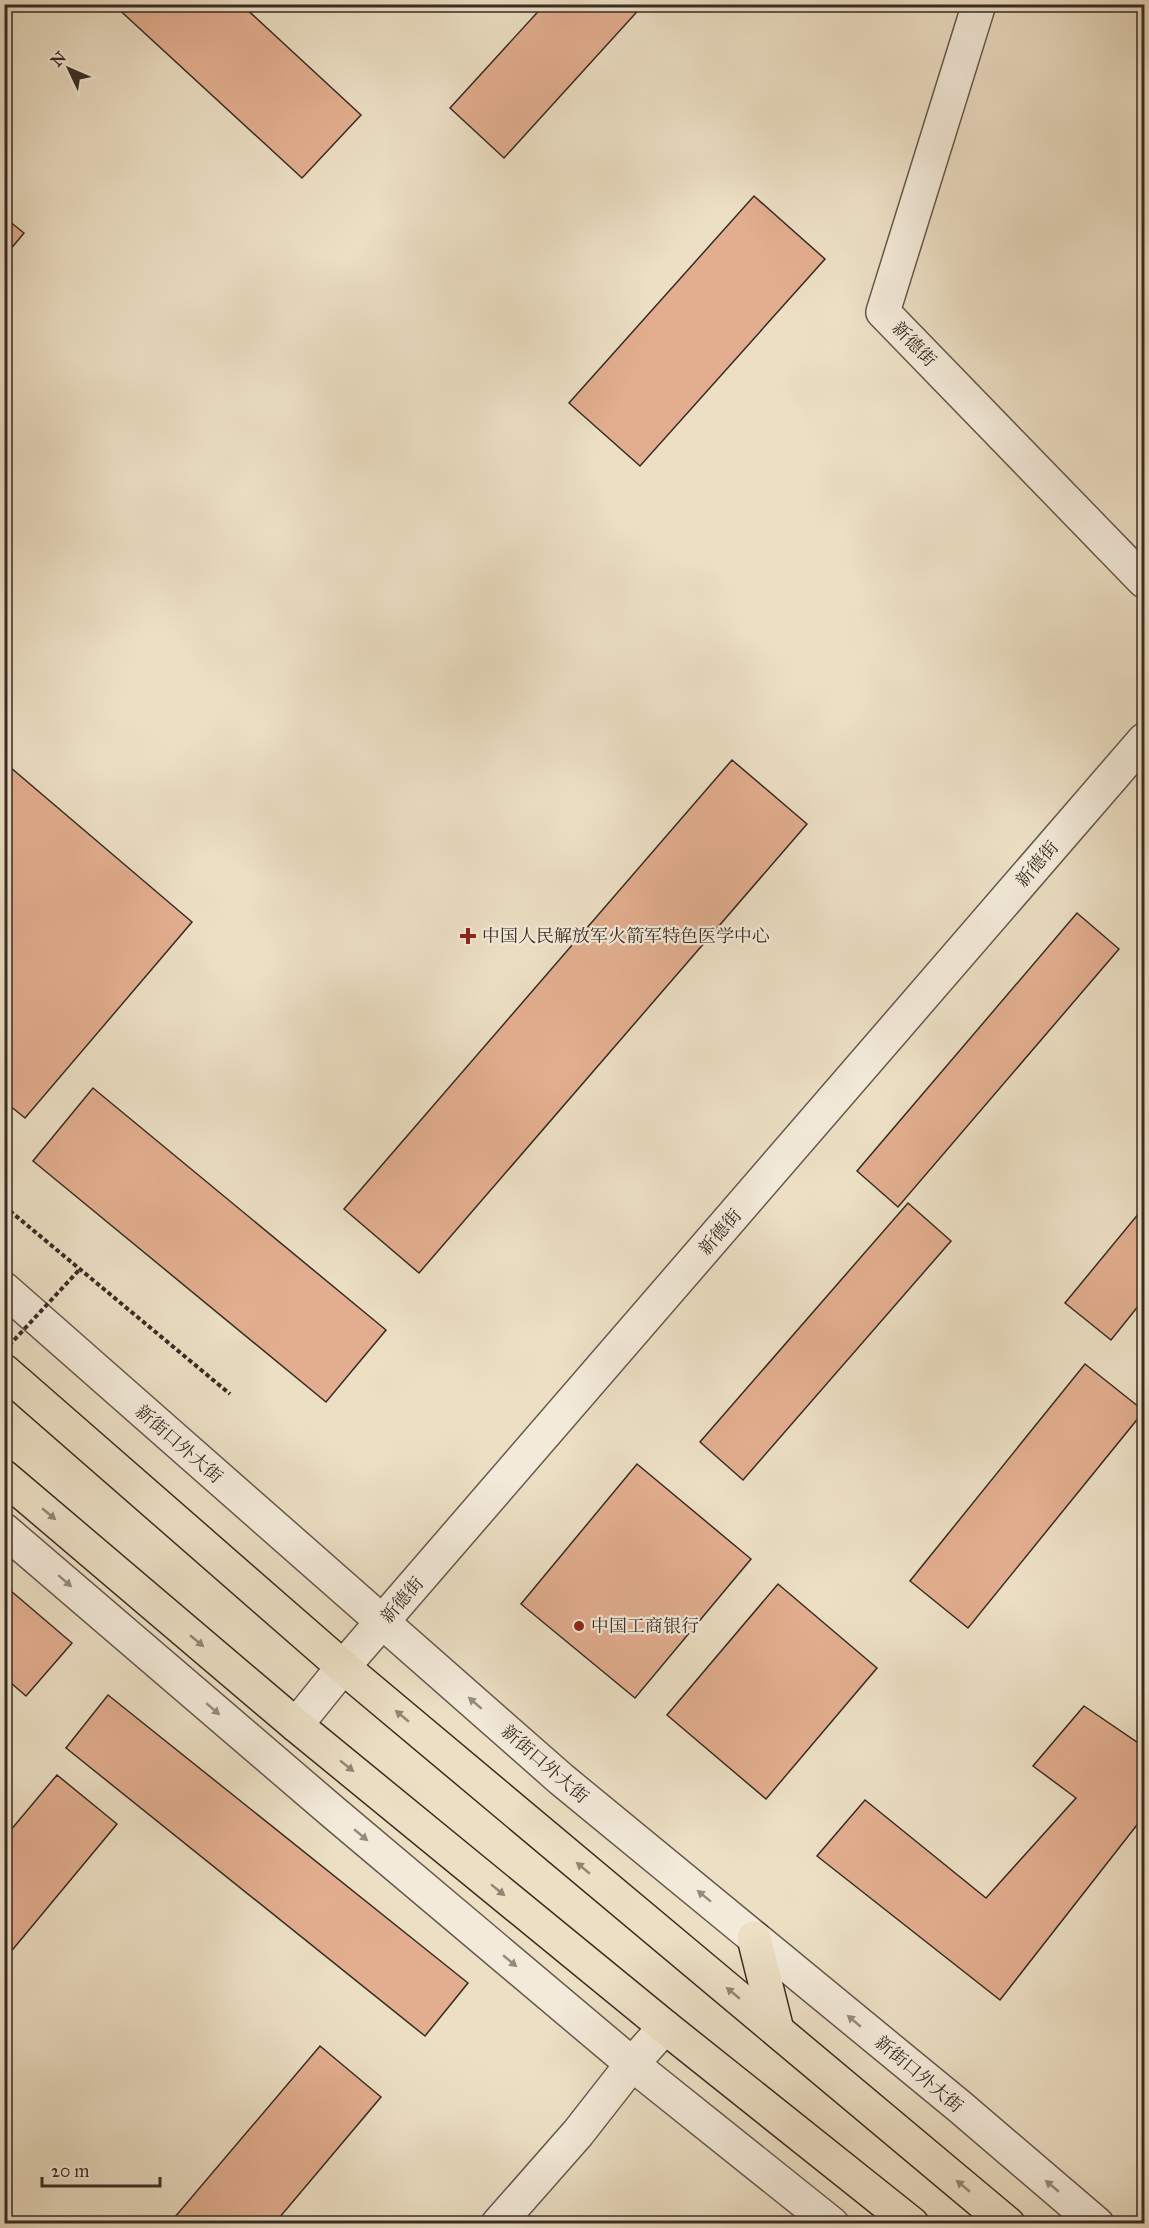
<svg xmlns="http://www.w3.org/2000/svg" width="1149" height="2228" viewBox="0 0 1149 2228" font-family="'IM FELL Great Primer','Noto Serif SC',serif">
<style>
.building{fill:#e2ae8f;stroke:#382b25;stroke-width:1.5}
.lines{fill:none;stroke-linecap:round;stroke-linejoin:round}
.minor-casing{stroke:#65584d;stroke-width:36}
.tertiary-casing{stroke:#65584d;stroke-width:36}
.primary-casing{stroke:#382b25;stroke-width:36}
.path{stroke:#382b25;stroke-width:4;stroke-dasharray:4.5 3;stroke-linecap:butt}
.minor{stroke:#f3ead9;stroke-width:33}
.tertiary{stroke:#f3ead9;stroke-width:33}
.primary{stroke:#ecdfc4;stroke-width:33}
.path-bridge{stroke:#382b25;stroke-width:4;stroke-dasharray:4.5 3;stroke-linecap:butt}
.oneway{fill:#928574}
.oneway2{fill:#968a7f}
.poi-dot{fill:#8f2418;stroke:#f3ead9;stroke-width:2}
.labels{text-anchor:middle;stroke-width:4.5;stroke-linejoin:round;paint-order:stroke}
.street-label{font-size:18px;fill:#382b25;stroke:#f3ead9}
.poi-label{font-size:18px;fill:#382b25;stroke:#f3ead9;text-anchor:start}
</style>
<rect width="100%" height="100%" fill="#ecdfc4"/>
<filter id="stains"><feTurbulence type="fractalNoise" baseFrequency=".00333" numOctaves="4"/><feColorMatrix values="0 0 0 0 .2 0 0 0 0 .09 0 0 0 0 .02 0 0 0 .5 -.17"/></filter>
<radialGradient id="worn" r=".72"><stop offset=".6" stop-color="#630" stop-opacity="0"/><stop offset="1" stop-color="#630" stop-opacity=".3"/></radialGradient>
<g class="building">
<polygon points="113,4 241,4 361,115 302,178"/>
<polygon points="545,4 644,4 504,158 450,108"/>
<polygon points="754,196 825,259 640,466 569,403"/>
<polygon points="4,217 24,233 4,257"/>
<polygon points="732,760 807,824 419,1273 344,1209"/>
<polygon points="4,762 192,922 25,1118 4,1101"/>
<polygon points="1077,913 1119,949 898,1207 857,1171"/>
<polygon points="93,1088 386,1330 326,1402 33,1161"/>
<polygon points="908,1203 951,1241 743,1480 700,1442"/>
<polygon points="1144,1207 1144,1299 1111,1340 1065,1303"/>
<polygon points="1085,1364 1144,1411 968,1628 910,1581"/>
<polygon points="637,1464 751,1559 635,1698 521,1604"/>
<polygon points="778,1584 877,1668 766,1799 667,1715"/>
<polygon points="4,1585 72,1643 26,1696 4,1677"/>
<polygon points="108,1695 468,1983 425,2036 66,1748"/>
<polygon points="1084,1706 1144,1747 1144,1816 1000,2000 817,1856 865,1800 986,1898 1076,1798 1033,1766"/>
<polygon points="57,1775 117,1824 4,1960 4,1838"/>
<polygon points="320,2046 381,2097 274,2224 169,2224"/>
</g>
<g class="lines">
<defs>
<g id="minor">
<polyline points="979,4 883,312 1144,581"/>
<polyline points="296,1725 343,1667 1144,740"/>
<polyline points="498,2224 578,2133 632,2064 665,2027"/>
</g>
<g id="tertiary">
<polyline points="4,1289 561,1779 959,2106 1097,2224"/>
<polyline points="4,1530 333,1812 632,2064 832,2224"/>
</g>
<g id="primary">
<polyline points="4,1371 343,1667 1008,2224"/>
<polyline points="4,1477 296,1725 665,2027 912,2224"/>
<polyline points="754,1938 777,2030"/>
</g>
</defs>
<use href="#minor" class="minor-casing"/>
<use href="#tertiary" class="tertiary-casing"/>
<use href="#primary" class="primary-casing"/>
<polyline class="path" points="4,1206 230,1394"/>
<use href="#minor" class="minor"/>
<use href="#tertiary" class="tertiary"/>
<use href="#primary" class="primary"/>
<polyline class="path-bridge" points="4,1351 80,1269"/>
</g>
<defs><path id="oneway-solid" d="M-6-.8H1V-3.2L6.5 0L1 3.2V.8H-6Z" transform="scale(1.5)"/></defs>
<g class="oneway">
<use href="#oneway-solid" transform="translate(49 1514) rotate(40)"/>
<use href="#oneway-solid" transform="translate(197 1641) rotate(40)"/>
<use href="#oneway-solid" transform="translate(402 1716) rotate(-140)"/>
<use href="#oneway-solid" transform="translate(347 1766) rotate(39)"/>
<use href="#oneway-solid" transform="translate(583 1868) rotate(-140)"/>
<use href="#oneway-solid" transform="translate(498 1890) rotate(39)"/>
<use href="#oneway-solid" transform="translate(733 1993) rotate(-140)"/>
<use href="#oneway-solid" transform="translate(963 2186) rotate(-140)"/>
</g>
<g class="oneway2">
<use href="#oneway-solid" transform="translate(65 1581) rotate(41)"/>
<use href="#oneway-solid" transform="translate(475 1703) rotate(-139)"/>
<use href="#oneway-solid" transform="translate(213 1709) rotate(41)"/>
<use href="#oneway-solid" transform="translate(361 1835) rotate(40)"/>
<use href="#oneway-solid" transform="translate(704 1896) rotate(-141)"/>
<use href="#oneway-solid" transform="translate(510 1961) rotate(40)"/>
<use href="#oneway-solid" transform="translate(854 2021) rotate(-140)"/>
<use href="#oneway-solid" transform="translate(1052 2186) rotate(-140)"/>
</g>
<g class="poi-dot">
<path d="M465 927h6v6h6v6h-6v6h-6v-6h-6v-6h6z"/>
<circle cx="579" cy="1626" r="6"/>
</g>
<g class="labels">
<g class="street-label">
<text transform="translate(914 344) rotate(46)" y="6">新德街</text>
<text transform="translate(1037 864) rotate(-49)" y="6">新德街</text>
<text transform="translate(720 1232) rotate(-49)" y="6">新德街</text>
<text transform="translate(179 1444) rotate(41)" y="6">新街口外大街</text>
<text transform="translate(402 1600) rotate(-49)" y="6">新德街</text>
<text transform="translate(545 1764) rotate(41)" y="6">新街口外大街</text>
<text transform="translate(919 2074) rotate(40)" y="6">新街口外大街</text>
</g>
<g class="poi-label">
<text x="482" y="942">中国人民解放军火箭军特色医学中心</text>
<text x="591" y="1632">中国工商银行</text>
</g>
</g>
<rect width="1149" height="2228" fill="none" stroke="#ecdfc4" stroke-width="24"/>
<rect x="6" y="6" width="1137" height="2216" fill="none" stroke="#382b25" stroke-width="3"/>
<rect x="12" y="12" width="1125" height="2204" fill="none" stroke="#382b25" stroke-width="1.5"/>
<g transform="translate(69 69) rotate(314)" stroke="#f3ead9" stroke-width="4.5" paint-order="stroke">
<path d="M0-4.5L10 22L0 15L-10 22Z" fill="#382b25"/>
<text y="-9" font-size="16" font-weight="bold" text-anchor="middle" fill="#382b25">N</text>
</g>
<path d="M42 2177v9h118v-9" fill="none" stroke="#382b25" stroke-width="3"/>
<text x="51" y="2177" font-size="18" fill="#382b25" stroke="#f3ead9" stroke-width="4.5" paint-order="stroke">20 m</text>
<rect width="100%" height="100%" filter="url(#stains)"/>
<rect width="100%" height="100%" fill="url(#worn)"/>
</svg>
